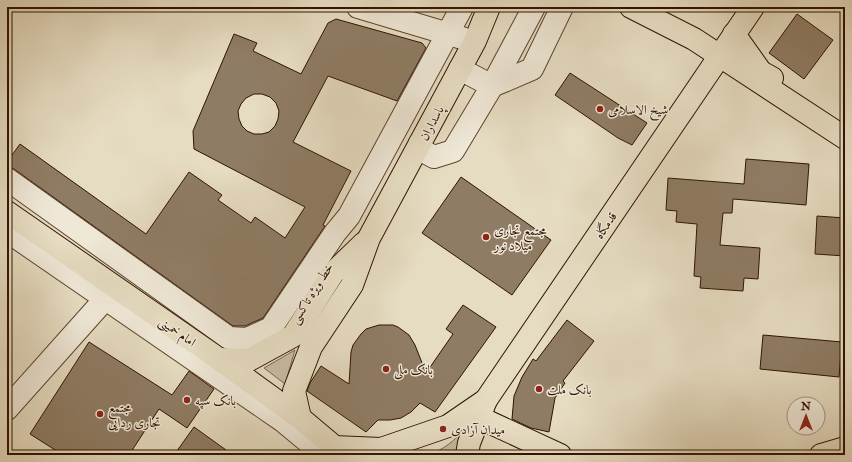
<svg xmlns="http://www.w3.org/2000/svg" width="852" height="462" viewBox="0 0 852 462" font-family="'IM FELL Double Pica',Amiri,serif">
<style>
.green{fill:#c7baa0;stroke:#7c6650}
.building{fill:#8f7c64;stroke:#301300;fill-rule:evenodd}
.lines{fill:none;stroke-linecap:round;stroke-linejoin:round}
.minor-casing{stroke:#5e4530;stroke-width:24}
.major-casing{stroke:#301300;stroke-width:24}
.minor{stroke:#efe8d7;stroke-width:22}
.major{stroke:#e6dcc1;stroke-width:22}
.poi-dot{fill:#8f2418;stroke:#efe8d7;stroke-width:1.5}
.labels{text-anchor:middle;stroke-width:3;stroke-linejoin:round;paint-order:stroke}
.poi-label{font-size:13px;fill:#301300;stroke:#efe8d7;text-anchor:start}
.street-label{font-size:13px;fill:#301300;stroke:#efe8d7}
</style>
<rect width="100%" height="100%" fill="#e6dcc1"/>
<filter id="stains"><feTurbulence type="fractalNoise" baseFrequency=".005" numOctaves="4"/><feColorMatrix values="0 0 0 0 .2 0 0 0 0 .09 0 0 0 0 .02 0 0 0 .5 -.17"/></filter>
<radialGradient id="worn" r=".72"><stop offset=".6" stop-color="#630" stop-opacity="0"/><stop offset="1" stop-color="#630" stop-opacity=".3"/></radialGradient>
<g class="green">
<polygon points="295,350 285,384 264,368"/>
<path d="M 465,428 L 455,455 L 427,455 C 444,450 454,441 465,428 Z"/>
</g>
<g class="building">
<polygon points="797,14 833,40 804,79 769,53"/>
<path d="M 336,19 L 422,43 L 426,48 L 397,101 L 328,76 L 293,142 L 351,171 L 323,225 L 325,226 L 263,318 L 245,326 L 233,326 L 14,169 L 7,167 L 7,162 L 20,144 L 146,234 L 189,172 L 222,195 L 218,200 L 251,223 L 255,217 L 285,238 L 305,207 L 194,149 L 193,131 L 234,34 L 257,43 L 253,51 L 301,74 L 328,23 ZM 254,94 L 262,94 L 270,97 L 276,103 L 279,111 L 278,119 L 275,126 L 269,132 L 262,134 L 254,134 L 247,131 L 242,126 L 239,119 L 238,111 L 241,104 L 246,98 Z"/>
<polygon points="570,73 647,123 632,145 618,138 555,95"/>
<polygon points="746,159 809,164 806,205 733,199 732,213 723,213 720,245 760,248 758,279 744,278 743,291 700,288 701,277 694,276 697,224 676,222 677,211 666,210 668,178 744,184"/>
<polygon points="461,177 551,240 512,295 422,233"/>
<polygon points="817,216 845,218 845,256 815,254"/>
<polygon points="463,305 496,327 435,412 420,403 411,412 401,418 390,420 378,420 366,432 307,391 310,383 321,366 349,384 351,352 353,345 361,334 366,329 379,325 393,325 398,327 409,335 415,345 426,373 453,334 446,329"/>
<polygon points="567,320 594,341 563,381 565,383 555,398 549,432 531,428 512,419 514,396 522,377 533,359 536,361"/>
<polygon points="763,335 842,342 839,377 760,369"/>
<polygon points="89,342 172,395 189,371 214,389 187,428 159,409 129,455 63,455 30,434"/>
<polygon points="194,427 233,455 174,455"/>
</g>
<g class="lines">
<defs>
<g id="minor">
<polyline points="358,7 462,38"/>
<polyline points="460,69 492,86 534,7"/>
<polyline points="420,143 423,151 434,157 453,151 492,86 532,69 562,7"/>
<polyline points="7,179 229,338 247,339 271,328 335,233 349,216 462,7"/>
<polyline points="7,231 283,421 324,455"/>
<polyline points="7,409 106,298 114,287"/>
</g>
<g id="major">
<polyline points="631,7 694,39 845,138"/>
<polyline points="734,34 761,72 772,78"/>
<polyline points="7,212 219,359 300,418 344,455"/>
<polyline points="219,359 249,360 293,336 333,273 364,243"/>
<polyline points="478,417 560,455"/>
<polyline points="300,418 294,391 311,347 352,285 369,238 475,41 489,7"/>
<polyline points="334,447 381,449 448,426 486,400"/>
<polyline points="467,455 469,443 486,400 753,7"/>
<polyline points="821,455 845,448"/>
</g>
</defs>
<use href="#minor" class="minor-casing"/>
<use href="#major" class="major-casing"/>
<use href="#minor" class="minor"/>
<use href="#major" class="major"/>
</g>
<g class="poi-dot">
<circle cx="600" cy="109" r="4"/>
<circle cx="486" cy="237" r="4"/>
<circle cx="386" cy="369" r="4"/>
<circle cx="539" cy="389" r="4"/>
<circle cx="187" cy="400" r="4"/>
<circle cx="100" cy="414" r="4"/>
<circle cx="443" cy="429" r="4"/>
</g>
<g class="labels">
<g class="poi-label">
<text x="608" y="114">شیخ الاسلامی</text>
<text x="494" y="235">مجتمع تجاری<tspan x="494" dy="15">میلاد نور</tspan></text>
<text x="394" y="374">بانک ملی</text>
<text x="547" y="394">بانک ملت</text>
<text x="195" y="405">بانک سپه</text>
<text x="108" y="412">مجتمع<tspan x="108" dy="15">تجاری ردایی</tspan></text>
<text x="451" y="434">میدان آزادی</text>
</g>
<g class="street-label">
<text transform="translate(431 123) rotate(-62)" y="5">پاسداران</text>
<text transform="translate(605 225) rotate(-56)" y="5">قدمگاه</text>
<text transform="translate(311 293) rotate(-58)" y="5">خط ویژه تاکسی</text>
<text transform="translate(178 331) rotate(35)" y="5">امام خمینی</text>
</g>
</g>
<rect width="852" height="462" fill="none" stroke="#e6dcc1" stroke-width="24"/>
<rect x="8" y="8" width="836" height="446" fill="none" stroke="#301300" stroke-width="2"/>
<rect x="12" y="12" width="828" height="438" fill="none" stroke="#301300"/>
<g transform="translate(806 416)"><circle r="19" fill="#efe8d7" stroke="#a39381"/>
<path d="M0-3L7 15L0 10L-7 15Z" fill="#8f2418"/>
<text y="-6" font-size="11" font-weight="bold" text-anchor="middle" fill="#301300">N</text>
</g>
<rect width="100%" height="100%" filter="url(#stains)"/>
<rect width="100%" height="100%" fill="url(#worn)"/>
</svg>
